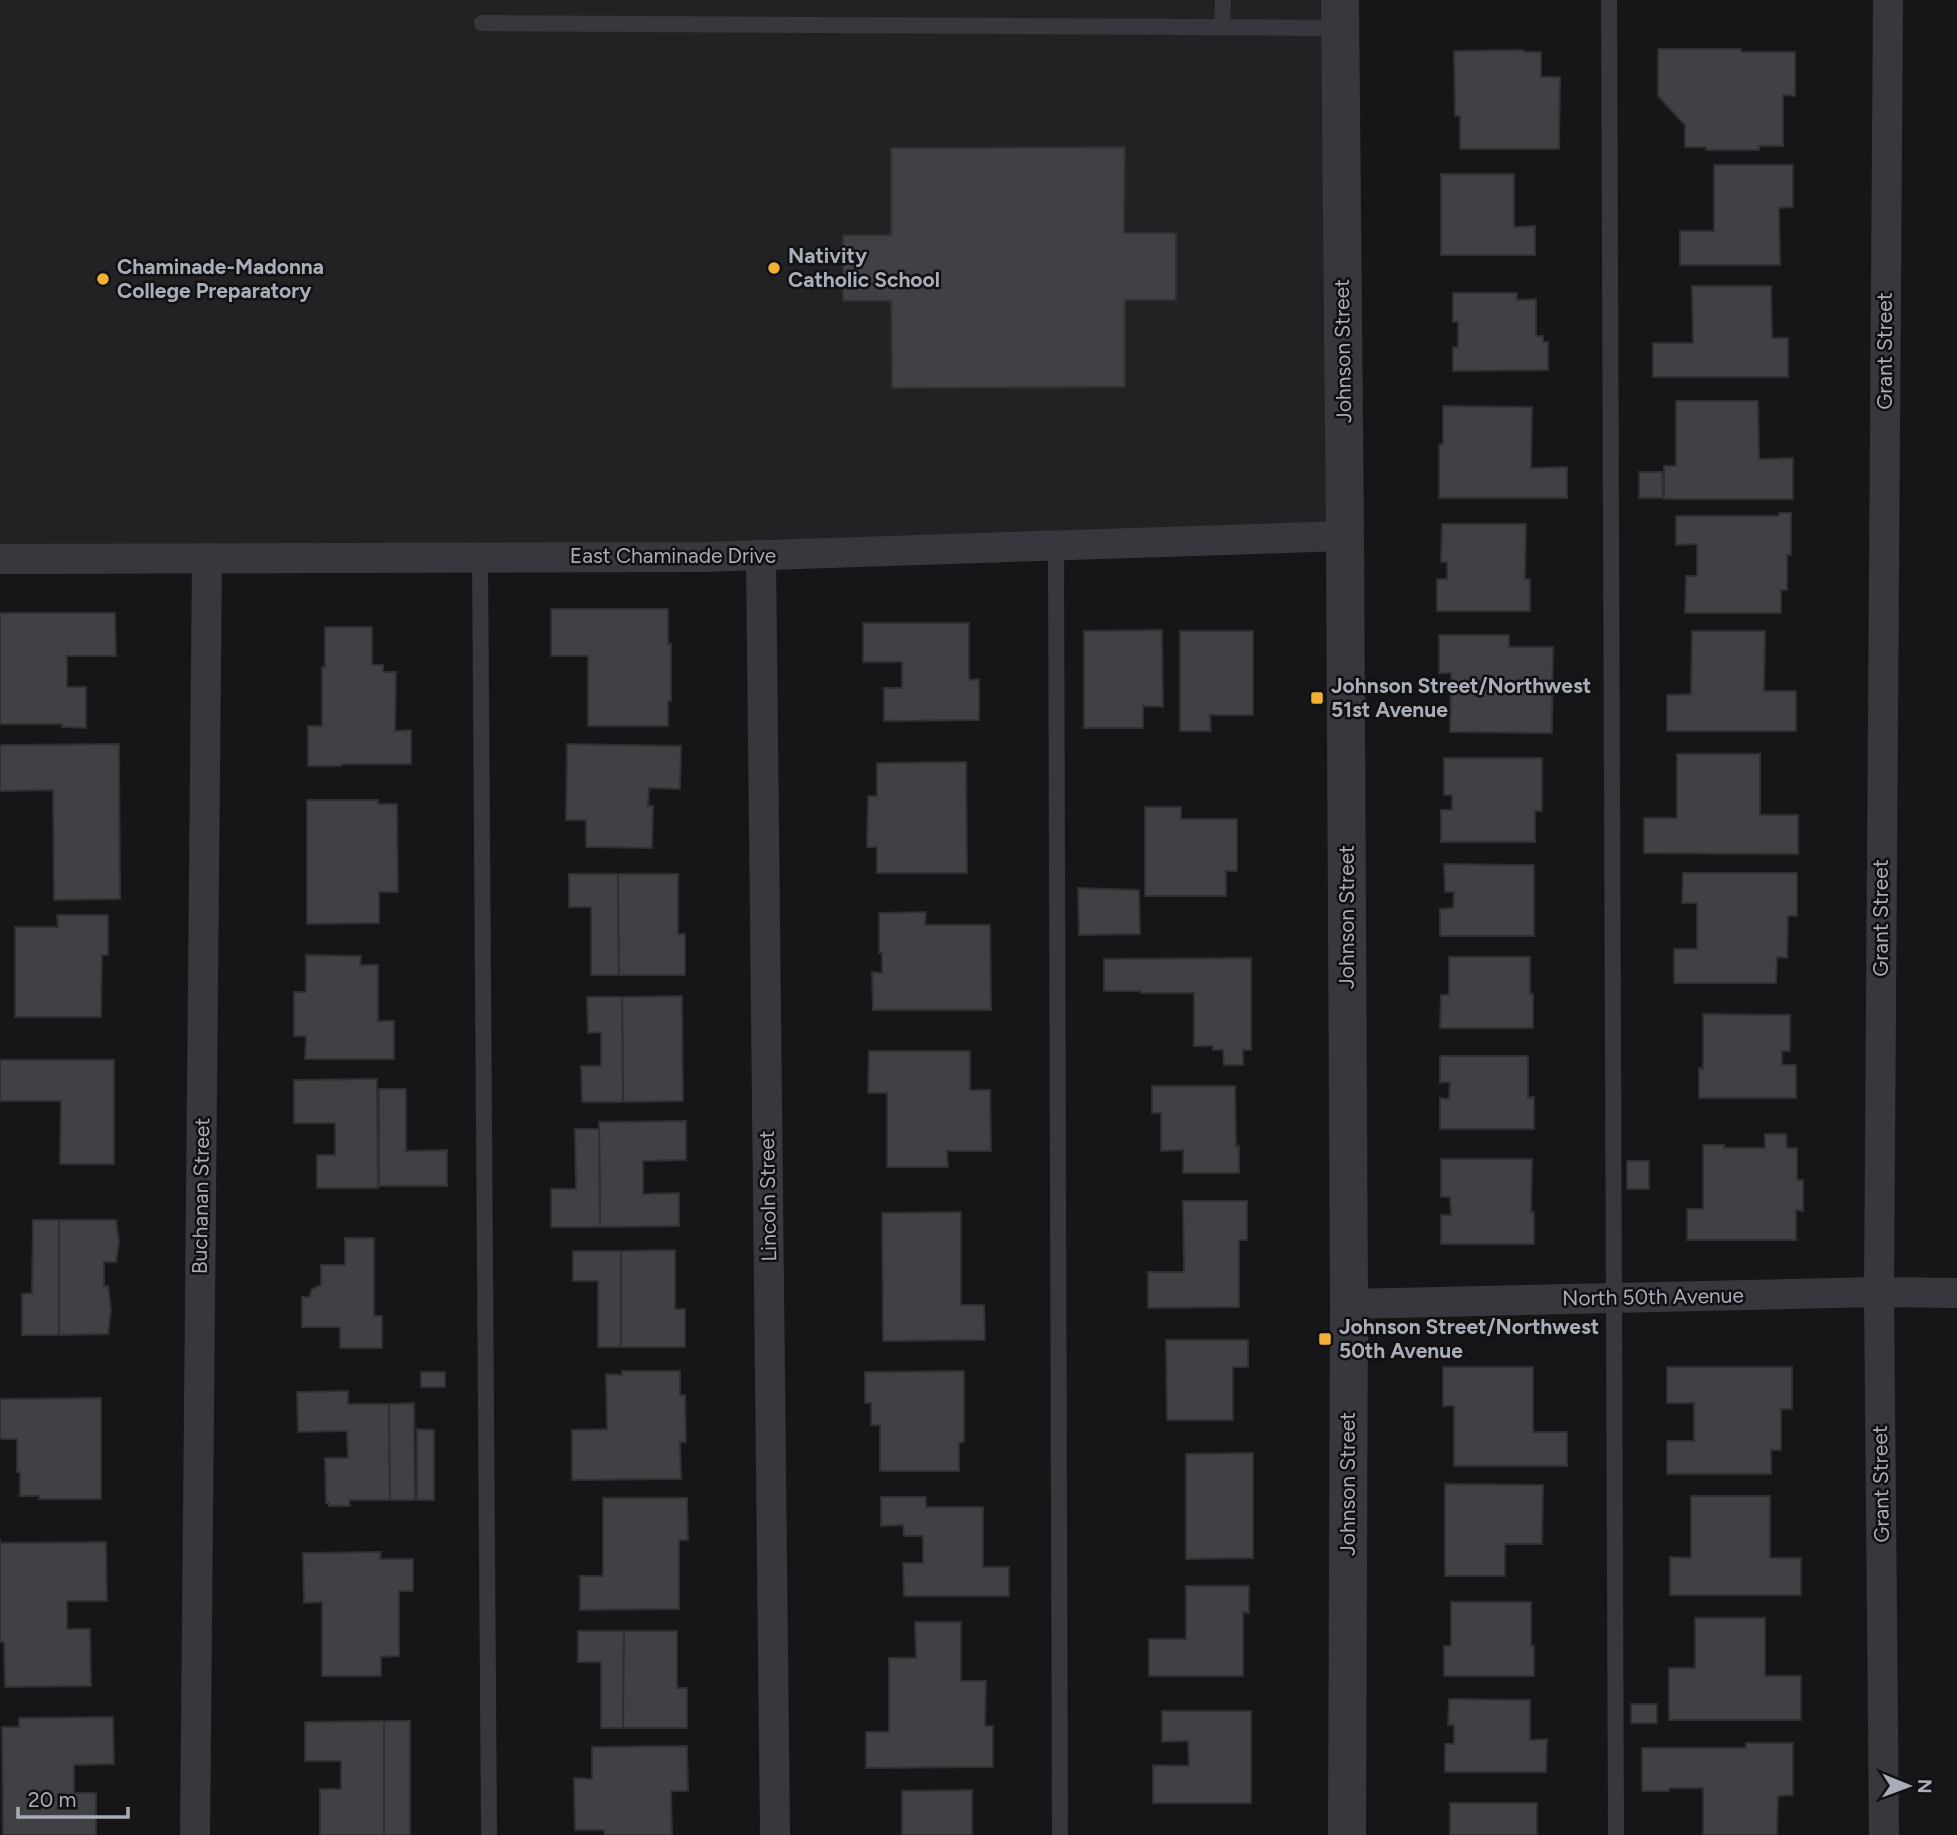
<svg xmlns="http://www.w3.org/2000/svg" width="1957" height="1835" viewBox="0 0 1957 1835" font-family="Figtree,sans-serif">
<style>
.built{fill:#222225}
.building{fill:#404145;stroke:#303034;stroke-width:2}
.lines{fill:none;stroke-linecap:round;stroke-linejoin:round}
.service{stroke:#37383d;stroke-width:16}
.minor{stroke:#37383d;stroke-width:30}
.tertiary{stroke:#37383d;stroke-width:38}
.poi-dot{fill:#f2b134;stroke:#111113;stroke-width:2.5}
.labels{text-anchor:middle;stroke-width:5;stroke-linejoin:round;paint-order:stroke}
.poi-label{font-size:21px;font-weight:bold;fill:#a8adb8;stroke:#111113;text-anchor:start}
.street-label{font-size:21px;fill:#a8adb8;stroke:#111113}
</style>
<rect width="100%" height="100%" fill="#161618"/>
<polygon class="built" points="0,0 1341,0 1345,536 0,558"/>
<g class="building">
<polygon points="1658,49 1741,49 1741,52 1795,52 1795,96 1783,95 1783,146 1759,146 1759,150 1706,150 1706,147 1685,147 1685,125 1658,96"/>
<polygon points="1524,50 1524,52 1541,52 1541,77 1560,77 1559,149 1460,149 1460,116 1455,116 1454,51"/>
<polygon points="1125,147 1124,233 1176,233 1176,300 1125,300 1125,387 892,388 891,301 843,301 843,235 891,235 891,148"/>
<polygon points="1714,165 1793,165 1793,207 1779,208 1780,265 1680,265 1680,231 1714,231"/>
<polygon points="1441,174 1514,174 1514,227 1535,226 1535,255 1441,255"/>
<polygon points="1692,286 1771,286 1772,338 1788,338 1788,377 1653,377 1653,343 1693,343"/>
<polygon points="1453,293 1517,293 1517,300 1536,299 1536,336 1543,336 1543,342 1548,342 1548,370 1453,371 1453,347 1458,347 1458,322 1453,322"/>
<polygon points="1676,401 1758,401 1759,459 1793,458 1793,499 1664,499 1664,466 1676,466"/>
<polygon points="1443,406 1532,407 1531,468 1567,467 1567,498 1439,498 1439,445 1443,444"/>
<polygon points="1639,472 1662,472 1663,498 1639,498"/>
<polygon points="1779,513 1791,513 1791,555 1787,555 1787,590 1781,590 1781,613 1685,613 1686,576 1697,576 1697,544 1676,545 1676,516 1779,516"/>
<polygon points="1442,524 1526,524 1525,579 1530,579 1530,611 1437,611 1437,579 1447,579 1447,562 1441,562"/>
<polygon points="551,609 668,609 668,644 671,644 671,701 668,701 668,726 588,726 588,656 551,656"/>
<polygon points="0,613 115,613 116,656 67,656 67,687 86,687 86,728 62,727 62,724 0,724"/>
<polygon points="863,623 969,623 969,680 979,679 979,720 884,721 884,688 902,688 902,662 863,662"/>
<polygon points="325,627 372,627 372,665 383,665 383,672 396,672 395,731 411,730 411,764 342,764 341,766 308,766 308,726 322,726 322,667 325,667"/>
<polygon points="1162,630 1163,707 1143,706 1143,728 1084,728 1084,631"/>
<polygon points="1180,631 1253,631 1253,715 1210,715 1211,731 1180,731"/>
<polygon points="1692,631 1765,631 1764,691 1796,691 1796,731 1667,731 1667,695 1691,694"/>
<polygon points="1439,635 1509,635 1509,647 1553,647 1552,733 1450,732 1451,673 1439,673"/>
<polygon points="119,744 120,899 54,900 53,790 0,791 0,745"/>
<polygon points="567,744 681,746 680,789 649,788 648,806 653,806 652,848 586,847 586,820 566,820"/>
<polygon points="1677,754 1760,754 1760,815 1798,815 1798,854 1644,853 1644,818 1677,818"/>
<polygon points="1444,758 1542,758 1542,811 1535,811 1535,842 1441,842 1441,810 1452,810 1452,795 1444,795"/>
<polygon points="966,762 967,873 877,873 877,847 867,847 868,796 877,796 877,763"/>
<polygon points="307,800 378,800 378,804 397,804 398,892 379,892 379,923 307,924"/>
<polygon points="1145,807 1181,807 1181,819 1237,819 1237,871 1226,871 1226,896 1145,896"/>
<polygon points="1444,864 1534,865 1534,936 1440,936 1440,909 1453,908 1454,892 1445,892"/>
<polygon points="1683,873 1797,873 1797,916 1788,916 1787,958 1777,957 1776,983 1674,983 1674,949 1697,949 1697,903 1682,903"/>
<polygon points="569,874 618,874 619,975 591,975 591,907 569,907"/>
<polygon points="618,874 678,874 678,934 685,934 685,975 619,975"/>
<polygon points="1078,888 1139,890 1140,934 1079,935"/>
<polygon points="926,912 925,925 990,925 991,1010 873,1010 872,972 882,973 882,953 879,953 879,913"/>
<polygon points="57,915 108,915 108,955 102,955 101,1017 15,1017 15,927 58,927"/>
<polygon points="306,955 361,956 360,965 378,965 378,1021 394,1021 394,1059 305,1059 306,1036 294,1036 294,992 306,992"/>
<polygon points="1449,957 1530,957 1530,994 1533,994 1533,1028 1440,1028 1441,995 1449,995"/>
<polygon points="1251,958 1251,1050 1243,1050 1243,1065 1224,1065 1223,1050 1213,1050 1213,1046 1194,1046 1194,993 1141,993 1141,991 1104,991 1104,959"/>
<polygon points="682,996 683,1101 623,1102 622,997"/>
<polygon points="587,997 622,997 623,1102 582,1102 581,1066 601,1066 601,1032 588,1033"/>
<polygon points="1703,1014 1790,1015 1790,1051 1782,1051 1782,1065 1796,1065 1796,1098 1699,1098 1699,1068 1703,1069"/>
<polygon points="869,1051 970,1051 970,1090 990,1090 991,1151 947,1151 948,1167 887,1167 887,1093 868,1093"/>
<polygon points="1440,1056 1528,1056 1528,1098 1534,1097 1534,1129 1440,1129 1440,1098 1449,1099 1450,1082 1440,1083"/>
<polygon points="0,1060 114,1060 114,1164 60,1164 61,1101 0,1101"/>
<polygon points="377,1079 378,1188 317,1188 317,1155 335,1155 335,1123 294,1123 294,1080"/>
<polygon points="1152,1086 1235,1086 1236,1146 1239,1146 1239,1173 1183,1173 1183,1150 1161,1151 1161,1113 1152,1113"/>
<polygon points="379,1089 406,1089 406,1151 447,1150 447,1186 379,1186"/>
<polygon points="686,1121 686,1160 643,1161 643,1194 679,1193 679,1226 600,1227 599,1122"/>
<polygon points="575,1129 599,1129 600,1227 551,1227 551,1189 576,1189"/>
<polygon points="1765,1134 1786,1134 1787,1148 1797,1148 1797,1180 1803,1180 1803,1211 1796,1210 1796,1240 1687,1240 1687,1209 1703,1209 1703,1145 1724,1145 1724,1148 1765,1148"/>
<polygon points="1441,1159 1532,1159 1531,1212 1534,1212 1534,1244 1441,1244 1441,1215 1451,1215 1450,1197 1441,1197"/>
<rect x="1627" y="1161" width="22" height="28"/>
<polygon points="1183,1201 1247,1201 1247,1240 1239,1240 1239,1307 1148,1308 1148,1272 1184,1272"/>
<polygon points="961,1212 961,1305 984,1305 985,1340 883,1341 882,1213"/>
<polygon points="33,1220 59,1220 59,1335 22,1335 22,1294 32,1293"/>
<polygon points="59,1220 116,1220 119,1242 116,1262 104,1262 104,1286 108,1286 111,1310 108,1334 59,1335"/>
<polygon points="345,1238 374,1238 374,1316 382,1316 382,1348 340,1348 340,1327 302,1327 302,1297 309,1297 312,1289 321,1285 321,1265 345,1265"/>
<polygon points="675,1250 675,1309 685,1309 685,1347 621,1347 621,1251"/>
<polygon points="573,1251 621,1251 621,1347 598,1347 598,1281 573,1281"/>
<polygon points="1166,1340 1248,1340 1248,1367 1233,1367 1233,1420 1167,1420"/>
<polygon points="1443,1367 1533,1367 1533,1432 1567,1432 1567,1466 1454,1466 1454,1406 1443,1406"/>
<polygon points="1667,1367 1792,1367 1792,1409 1781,1409 1781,1450 1771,1450 1771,1474 1667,1474 1667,1441 1694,1441 1694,1403 1667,1403"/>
<polygon points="622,1371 680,1371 680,1395 685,1395 686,1442 680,1442 681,1479 572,1480 572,1430 607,1429 606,1374 622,1375"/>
<polygon points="964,1371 964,1442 959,1443 959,1471 880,1471 880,1425 871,1425 871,1403 865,1403 865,1372"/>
<rect x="421" y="1372" width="24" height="15"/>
<polygon points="348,1391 348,1404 389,1404 390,1500 349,1500 350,1506 329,1506 329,1503 326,1503 325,1458 348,1458 347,1431 298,1432 297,1392"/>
<polygon points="101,1398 101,1499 39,1499 39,1496 20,1496 20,1472 17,1472 17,1439 0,1439 0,1399"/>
<polygon points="414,1403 415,1500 390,1500 389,1404"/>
<polygon points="417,1429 434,1430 434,1500 417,1500"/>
<polygon points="1253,1453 1253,1558 1186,1559 1186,1454"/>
<polygon points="1445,1484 1543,1485 1542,1544 1505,1544 1505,1576 1445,1576"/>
<polygon points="1691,1496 1770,1496 1770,1558 1801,1558 1801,1595 1670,1595 1670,1557 1691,1558"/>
<polygon points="881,1497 926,1497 926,1507 983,1507 983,1567 1009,1567 1009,1596 904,1596 903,1563 923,1563 923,1536 904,1536 903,1525 881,1526"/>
<polygon points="603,1498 687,1498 688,1540 679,1540 679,1609 580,1610 580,1576 603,1576"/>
<polygon points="0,1539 0,1543 106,1542 107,1601 67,1601 67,1629 90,1629 91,1686 5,1687 4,1642 0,1642"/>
<polygon points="381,1552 380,1559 413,1559 413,1591 399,1591 399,1656 381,1657 381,1676 322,1676 322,1602 304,1603 303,1553"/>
<polygon points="1186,1586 1249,1586 1249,1613 1243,1612 1243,1676 1149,1676 1149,1639 1186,1639"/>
<polygon points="1451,1602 1531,1602 1531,1646 1534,1646 1534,1676 1444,1676 1444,1646 1451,1646"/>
<polygon points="1695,1618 1765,1618 1765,1676 1801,1676 1801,1720 1669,1720 1669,1668 1695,1668"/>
<polygon points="915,1622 961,1622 961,1681 986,1681 985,1726 993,1726 993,1767 866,1768 866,1732 889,1732 889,1658 916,1658"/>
<polygon points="578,1631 624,1631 623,1728 601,1728 601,1662 578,1662"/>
<polygon points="624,1631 677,1631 677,1688 687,1688 687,1728 623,1728"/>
<polygon points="1449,1699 1530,1700 1530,1740 1547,1739 1546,1772 1445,1772 1445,1744 1454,1744 1454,1725 1448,1725"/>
<rect x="1631" y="1704" width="26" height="19"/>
<polygon points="1162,1711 1251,1711 1251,1803 1153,1803 1153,1765 1189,1766 1188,1741 1162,1742"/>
<polygon points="113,1717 114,1764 74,1765 74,1793 96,1793 96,1835 3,1835 2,1727 19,1727 19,1718"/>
<rect x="384" y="1721" width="26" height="114"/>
<polygon points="384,1721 384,1835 320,1835 320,1789 341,1789 341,1761 305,1761 305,1722"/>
<polygon points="1746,1743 1793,1743 1793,1795 1778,1796 1777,1835 1703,1835 1703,1788 1669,1788 1669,1791 1642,1791 1642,1748 1746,1748"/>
<polygon points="687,1746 688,1791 671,1791 672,1835 605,1835 604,1830 575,1830 574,1778 592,1779 592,1747"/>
<polygon points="972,1790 972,1835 902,1835 902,1791"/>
<rect x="1450" y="1803" width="87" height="32"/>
</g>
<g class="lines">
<g class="service">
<polyline points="1609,0 1616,1835"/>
<polyline points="482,23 1340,28"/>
<polyline points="1222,27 1223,0"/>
<polyline points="1056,546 1060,1835"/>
<polyline points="480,557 489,1835"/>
</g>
<g class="minor">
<polyline points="761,556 775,1835"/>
<polyline points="0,559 706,557 1345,536"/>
<polyline points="1349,1304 1879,1292 1957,1293"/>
<polyline points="195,1835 207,558"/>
<polyline points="1884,1835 1879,1292 1888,0"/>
</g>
<polyline class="tertiary" points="1340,0 1345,536 1349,1304 1347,1835"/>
</g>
<g class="poi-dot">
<circle cx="774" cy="268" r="7"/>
<circle cx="103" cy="279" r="7"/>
<rect x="1310" y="691" width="14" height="14" rx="3.5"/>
<rect x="1318" y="1332" width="14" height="14" rx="3.5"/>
</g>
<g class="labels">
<g class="poi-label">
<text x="788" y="263">Nativity<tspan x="788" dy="24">Catholic School</tspan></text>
<text x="117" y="274">Chaminade-Madonna<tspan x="117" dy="24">College Preparatory</tspan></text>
<text x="1331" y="693">Johnson Street/Northwest<tspan x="1331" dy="24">51st Avenue</tspan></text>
<text x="1339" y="1334">Johnson Street/Northwest<tspan x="1339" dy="24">50th Avenue</tspan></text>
</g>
<g class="street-label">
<text transform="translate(1343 351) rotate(-91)" y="7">Johnson Street</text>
<text transform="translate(1885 351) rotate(-90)" y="7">Grant Street</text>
<text x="673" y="563">East Chaminade Drive</text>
<text transform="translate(1347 917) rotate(-90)" y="7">Johnson Street</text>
<text transform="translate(1881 918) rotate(-90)" y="7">Grant Street</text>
<text transform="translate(201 1196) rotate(-89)" y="7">Buchanan Street</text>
<text transform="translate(768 1196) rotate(-91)" y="7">Lincoln Street</text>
<text transform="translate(1653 1297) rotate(-1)" y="7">North 50th Avenue</text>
<text transform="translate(1348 1484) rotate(-90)" y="7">Johnson Street</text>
<text transform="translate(1881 1484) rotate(-91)" y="7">Grant Street</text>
</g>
</g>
<g transform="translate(1908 1786) rotate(91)" stroke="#111113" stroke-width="5" paint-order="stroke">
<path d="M0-5L12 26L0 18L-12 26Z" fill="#a8adb8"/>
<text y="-10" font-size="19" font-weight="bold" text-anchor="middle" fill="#a8adb8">N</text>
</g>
<path d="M18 1807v10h110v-10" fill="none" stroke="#a8adb8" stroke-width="3.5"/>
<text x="28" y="1807" font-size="21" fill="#a8adb8" stroke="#111113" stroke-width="5" paint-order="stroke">20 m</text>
</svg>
